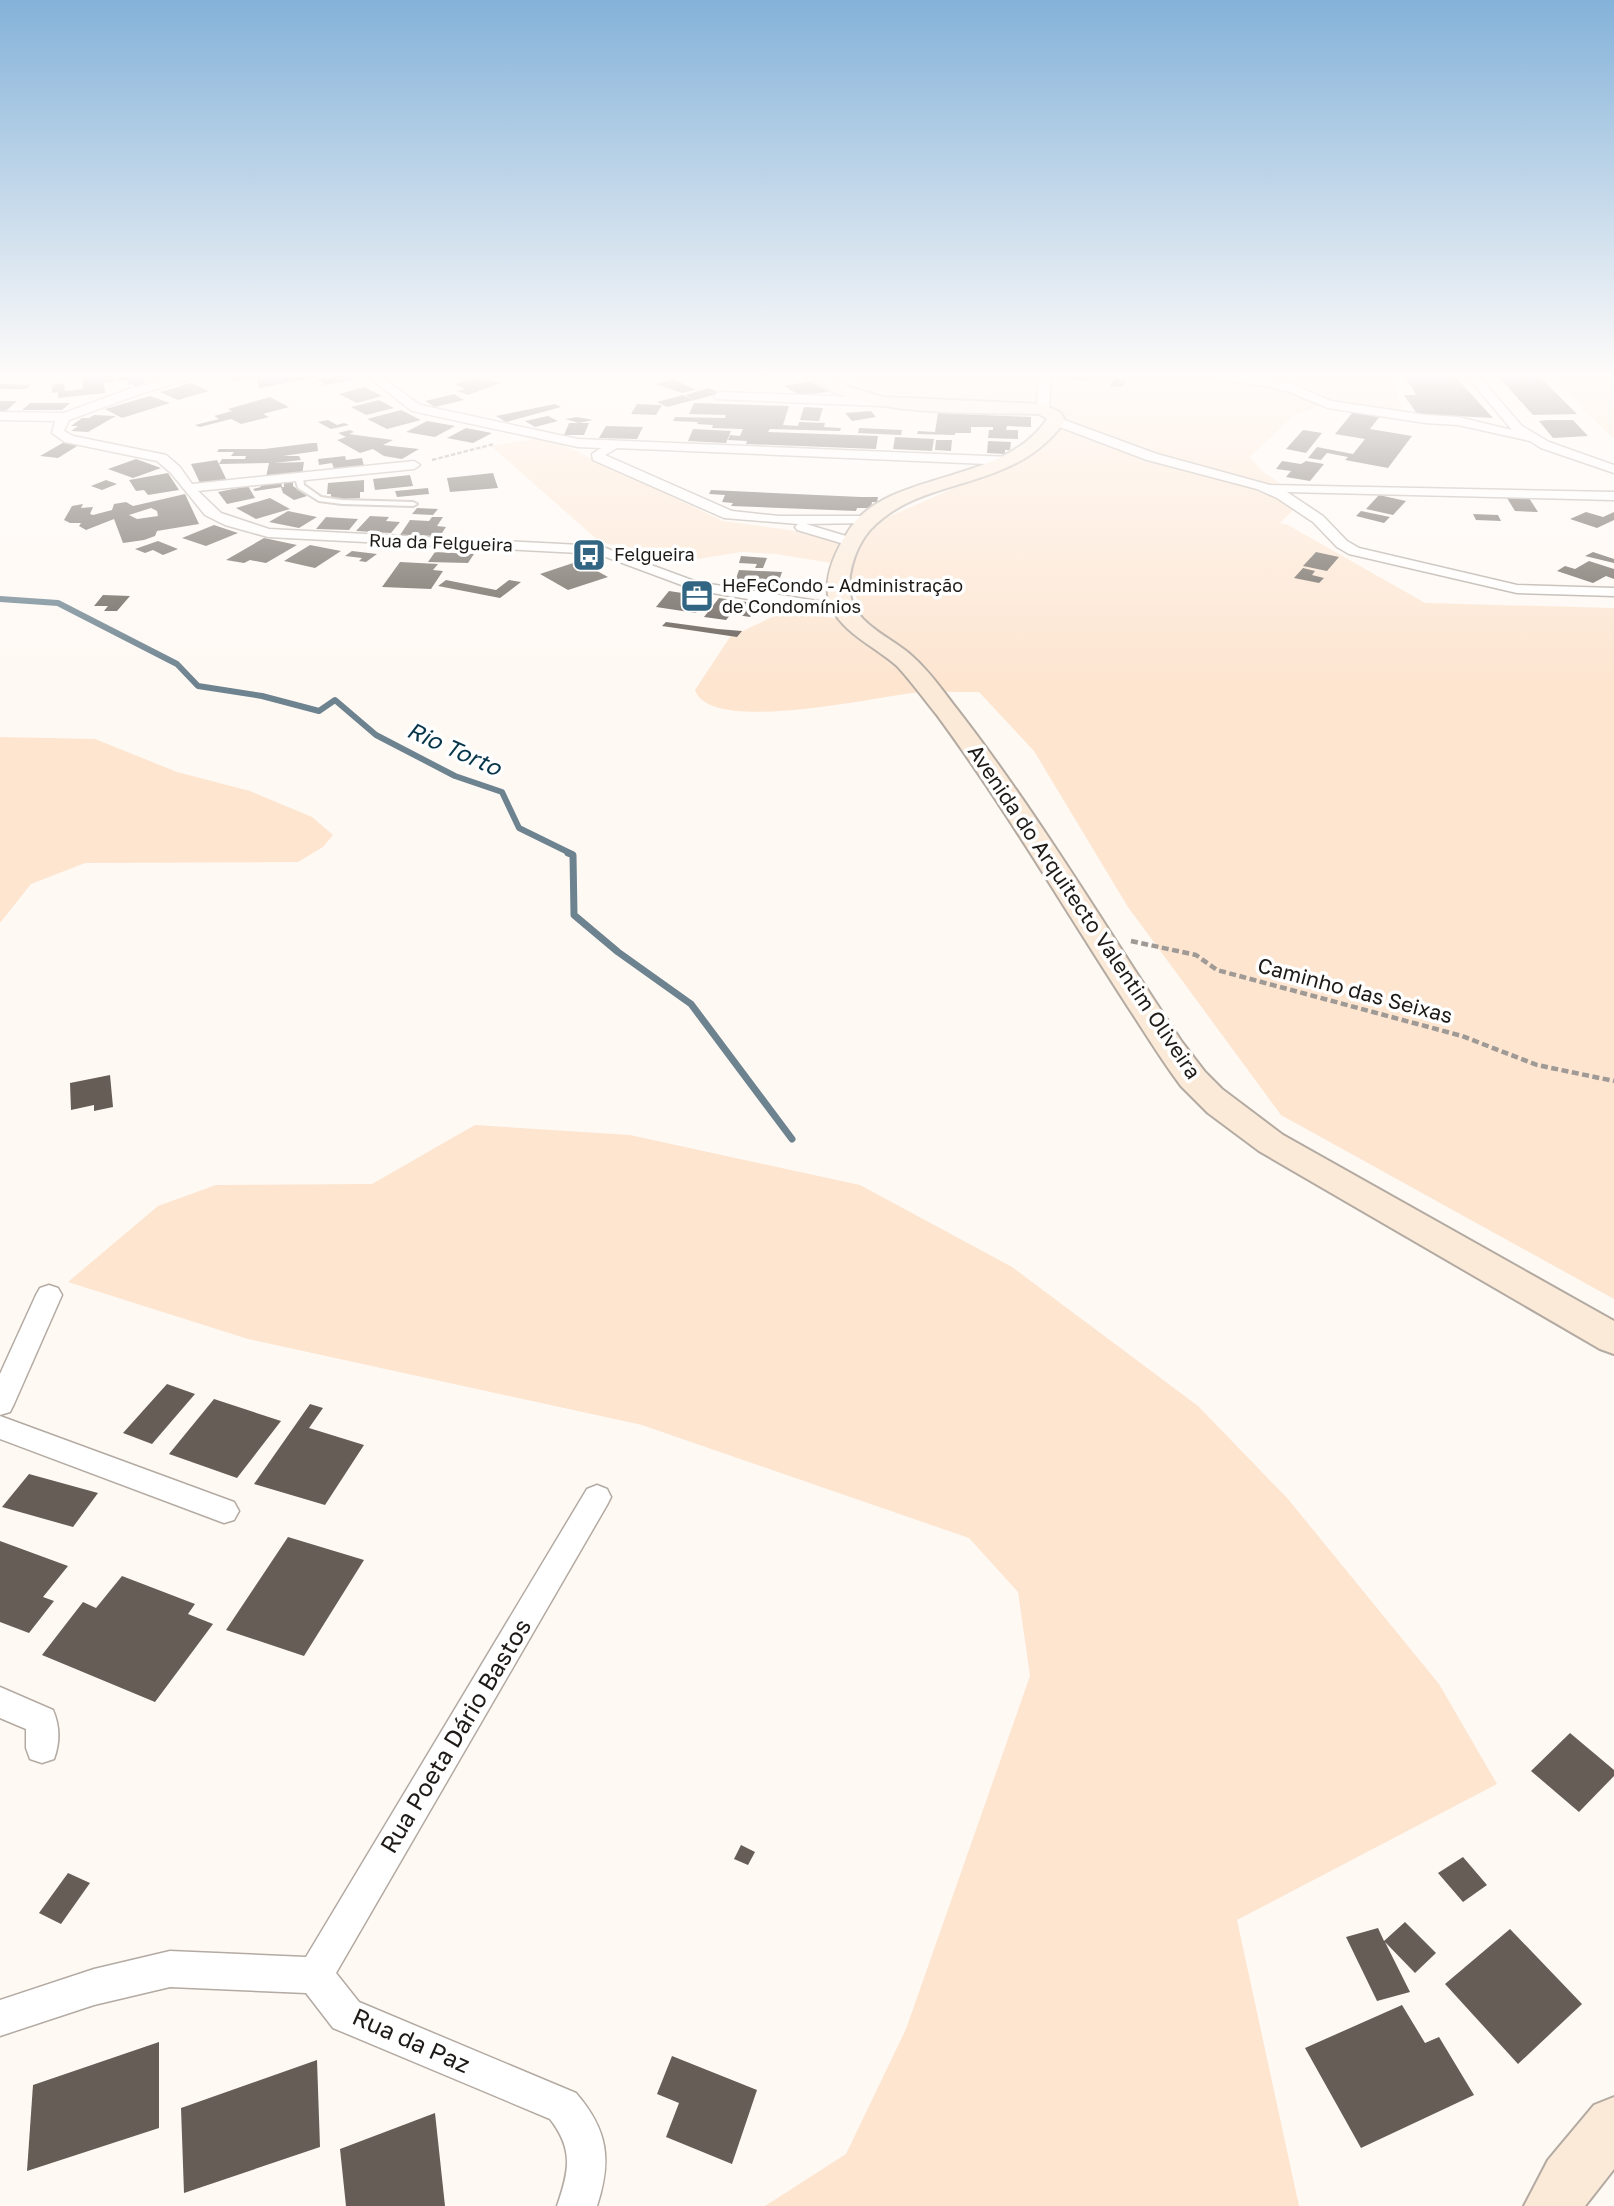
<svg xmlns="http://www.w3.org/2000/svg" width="1614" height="2206" viewBox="0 0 1614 2206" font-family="'Golos Text',sans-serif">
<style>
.green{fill:#fde5d0}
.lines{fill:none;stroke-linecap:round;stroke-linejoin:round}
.stream-far1{stroke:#6d838f;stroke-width:6}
.stream{stroke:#6d838f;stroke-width:7}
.building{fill:#655d56;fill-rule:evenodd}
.lane-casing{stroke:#b3aaa2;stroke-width:4}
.street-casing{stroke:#b3aaa2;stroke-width:3}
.secondary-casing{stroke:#b3aaa2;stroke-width:4}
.path-far1{stroke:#9f9a95;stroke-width:2.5;stroke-dasharray:4.5 2;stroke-linecap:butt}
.path{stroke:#9f9a95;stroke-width:4.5;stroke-dasharray:7 3.5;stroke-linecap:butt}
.lane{fill:#fff;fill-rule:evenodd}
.street{fill:#fff;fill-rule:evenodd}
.secondary{fill:#fcead8;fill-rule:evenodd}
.labels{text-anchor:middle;stroke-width:7;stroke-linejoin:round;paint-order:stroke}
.far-street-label{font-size:18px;fill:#1e1a17;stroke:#fff}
.far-poi-label{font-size:18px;fill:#1e1a17;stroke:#fff;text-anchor:start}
.street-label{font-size:21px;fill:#1e1a17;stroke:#fff}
.water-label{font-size:23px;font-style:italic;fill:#06354a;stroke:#fff}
.near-street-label{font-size:24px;fill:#1e1a17;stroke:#fff}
</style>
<rect width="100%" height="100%" fill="#fff9f4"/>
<g class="green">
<path d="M 835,373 L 1389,373 L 1403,411 L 1331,402 L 1293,416 L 1250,457 L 1262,471 L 1284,486 L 1299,504 L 1280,523 L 1288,525 L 1425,603 L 1614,608 L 1614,1299 L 1281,1115 L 1128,907 L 1034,751 L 979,692 C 957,692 935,691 913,693 C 875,697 709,735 695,690 L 730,637 L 787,610 L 839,619 L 859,605 L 844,565 L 776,554 L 742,552 L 672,563 L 599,541 L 491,446 L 535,439 L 557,442 L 723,521 L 789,530 L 828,540 L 860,540 L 870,525 L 1043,449 L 1059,428 L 1057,412 L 1049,401 C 993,399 878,406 835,373 Z"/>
<polygon points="1549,373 1614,373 1614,438 1609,435"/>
<polygon points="0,737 95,739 177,772 250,791 312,817 333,835 323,847 298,862 85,863 31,884 0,923"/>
<polygon points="475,1125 630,1135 860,1185 1012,1267 1198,1406 1288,1499 1439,1684 1497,1784 1237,1920 1299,2206 765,2206 846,2154 906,2029 1030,1676 1018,1592 969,1538 642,1425 248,1339 68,1282 158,1206 216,1185 372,1184"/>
</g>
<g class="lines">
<polyline class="stream-far1" points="0,599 58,603 177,664 198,686 262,696 319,711 335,700 376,735 455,776 502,792 519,828 572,854"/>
<polyline class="stream" points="568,853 573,855 574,915 618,952 691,1004 792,1139"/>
</g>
<g class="building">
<polygon points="82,373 113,373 115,381 104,383 105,393 58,398 58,392 52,393 52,385 64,383 65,391 83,389"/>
<polygon points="145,373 144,387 133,388 133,384 128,385 128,380 117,381 118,374"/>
<polygon points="223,373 290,373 291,375 334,374 259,388 257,377 233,381"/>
<polygon points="350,373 356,379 324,385 317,379"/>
<polygon points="1059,373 1093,373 1088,381 1056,377"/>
<polygon points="1097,373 1120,373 1118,379 1127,380 1122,387 1110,386 1115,378"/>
<polygon points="1403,373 1452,373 1493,418 1417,414 1404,395 1416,395"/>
<polygon points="1495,373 1536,373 1577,414 1533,415"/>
<polygon points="478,377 501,383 468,395 457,391 465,389 454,384"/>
<polygon points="673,379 696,390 682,393 655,384"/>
<polygon points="810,381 829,392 799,395 784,386"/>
<polygon points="191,383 209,391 178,400 160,392"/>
<polygon points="0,384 31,385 26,389 0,389"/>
<polygon points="364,387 382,396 357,403 339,394"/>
<polygon points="709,388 720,393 695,400 685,395"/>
<polygon points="454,394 464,400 435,407 425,401"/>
<polygon points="683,395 694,400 667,407 657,402"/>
<polygon points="150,396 170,403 122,418 105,409"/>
<polygon points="270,397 289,407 263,414 269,417 241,424 231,419 200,427 195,425 219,419 214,416 232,411 228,409"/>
<polygon points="379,400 394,408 366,415 351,407"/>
<polygon points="0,401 17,401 6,411 0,411"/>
<polygon points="30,403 70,403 62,410 22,410"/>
<polygon points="694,403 789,406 783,425 798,426 799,422 825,423 824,427 841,428 840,431 770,429 768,432 878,436 876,449 746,444 747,441 728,440 730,435 740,436 743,429 712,428 713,425 697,424 698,422 673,421 675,417 725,418 726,415 689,414"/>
<polygon points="555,404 561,407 506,422 496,416"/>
<polygon points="637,404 662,405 656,415 631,414"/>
<polygon points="804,407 823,408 819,421 800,420"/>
<polygon points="401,410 421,420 387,429 367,419"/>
<polygon points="871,411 876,417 852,421 845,413"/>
<polygon points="1353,412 1380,416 1370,429 1412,436 1388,468 1345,460 1348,457 1327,453 1321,460 1308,458 1317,447 1353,454 1365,439 1335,434"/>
<polygon points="938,413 1031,417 1031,427 1007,426 1006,430 1018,430 1018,439 988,438 989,430 993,430 993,427 971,427 971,433 955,433 955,435 917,434 918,431 935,432"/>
<polygon points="94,415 116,416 88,432 71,431 78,426 71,426 82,418 89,418"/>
<polygon points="548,416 558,421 535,427 525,421"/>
<polygon points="577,417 593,420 579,423 589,423 584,435 564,435 569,423 579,423 565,419"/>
<polygon points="328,420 337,425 344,423 349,425 331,429 318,422"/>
<polygon points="1549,420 1573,420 1588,436 1553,438 1539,421"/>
<polygon points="427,421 455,426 435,437 406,432"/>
<polygon points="606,426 643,427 637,439 599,438"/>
<polygon points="466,428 492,433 473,443 447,438"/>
<polygon points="859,428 902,430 901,435 858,433"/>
<polygon points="693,429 731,431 726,443 688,441"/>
<polygon points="350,430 354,432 349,434 393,440 383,445 419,449 402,459 384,456 373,449 360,453 337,440 346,437 338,433"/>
<polygon points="1303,430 1322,433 1306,453 1286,449"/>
<polygon points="895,437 934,439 932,451 893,449"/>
<polygon points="936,440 952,440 951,451 935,450"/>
<polygon points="66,441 82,443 58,458 40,456"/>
<polygon points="988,441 1011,442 1010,450 1005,450 1005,454 987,453"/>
<polygon points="312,443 317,443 318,451 283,456 299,456 301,460 274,463 304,462 302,475 266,477 269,463 219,464 227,481 201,485 191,464 217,460 219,464 222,459 245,459 246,456 231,456 234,452 217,452 219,449 264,449"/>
<polygon points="345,456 346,460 362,458 364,466 334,469 332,463 319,465 318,459"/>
<polygon points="136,459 161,468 133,478 108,469"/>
<polygon points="1282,461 1301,464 1306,461 1324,464 1310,481 1286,477 1291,471 1276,469"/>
<polygon points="168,473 179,490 148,495 144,490 136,491 129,480"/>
<polygon points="493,473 498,488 450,492 447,478"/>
<polygon points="410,475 413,486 375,490 373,479"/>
<polygon points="106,480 117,484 102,490 91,486"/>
<polygon points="364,480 364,492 360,492 360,498 331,500 331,494 327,494 328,483"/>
<polygon points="281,482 282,487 255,491 253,489 261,487 259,484"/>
<polygon points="293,482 293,486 307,496 294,500 283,493 281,487 284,487 284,483"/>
<polygon points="248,486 255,498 227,504 218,492"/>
<polygon points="428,488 429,494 397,497 395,491"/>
<polygon points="711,490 861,497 878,497 877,502 872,502 871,508 857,508 856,511 731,506 733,503 722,502 725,495 709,494"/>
<path d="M 185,494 L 199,524 L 157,531 L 155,536 L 144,540 L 123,543 L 114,519 L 86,530 L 79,526 L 81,523 L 70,523 L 64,520 L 72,506 L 83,504 L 81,508 L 93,507 L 90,514 L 93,515 L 112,510 L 114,504 L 126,502 L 133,506 ZM 151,508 L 157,511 L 158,516 L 137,519 L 129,515 Z"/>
<polygon points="1379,495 1406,501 1393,515 1366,509"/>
<polygon points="270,498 290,509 256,519 236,508"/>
<polygon points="1507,498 1529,498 1538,512 1515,511"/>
<polygon points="417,508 438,509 433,515 412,514"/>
<polygon points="288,511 317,517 299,528 269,522"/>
<polygon points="1361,511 1390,517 1384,523 1356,516"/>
<polygon points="1586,512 1603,517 1614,512 1614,520 1597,528 1570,519"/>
<polygon points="1473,514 1498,515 1501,521 1476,520"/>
<polygon points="370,516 389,517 386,521 400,522 391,533 356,531"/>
<polygon points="326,517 358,519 349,530 316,529"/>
<polygon points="432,517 443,517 437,526 446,527 440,536 400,535 410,520 429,521"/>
<polygon points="214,525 238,533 206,546 182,538"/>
<polygon points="264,538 297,545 266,563 250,560 244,563 226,560"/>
<polygon points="158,541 178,549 163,555 153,550 145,553 135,549"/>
<polygon points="310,545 341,551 315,568 284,561"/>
<polygon points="352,551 377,554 366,562 359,561 362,558 345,556"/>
<polygon points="435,552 474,554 468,563 428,562"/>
<polygon points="1316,552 1339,557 1327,571 1303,566"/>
<polygon points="1593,552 1614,559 1614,563 1585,556"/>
<polygon points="741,556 767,558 763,568 755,568 757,564 739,563"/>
<polygon points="579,561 608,577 568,590 540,574"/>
<polygon points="1589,561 1614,569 1614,579 1606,576 1593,583 1557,571 1565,566 1575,569"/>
<polygon points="400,562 438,564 433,570 443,571 431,589 382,587"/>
<polygon points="1303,568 1315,571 1312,575 1324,578 1319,583 1294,578"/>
<polygon points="739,570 782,572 776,589 733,587"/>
<polygon points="446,580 496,590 509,580 521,582 500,598 438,586"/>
<polygon points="669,591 709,597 696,613 656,607"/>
<polygon points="103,595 130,596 117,611 104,611 108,606 94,606"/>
<polygon points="719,598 760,604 750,617 731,614 726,620 704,617"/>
<polygon points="666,622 718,629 742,631 737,637 662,626"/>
<polygon points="110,1075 113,1107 94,1111 94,1105 71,1110 70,1083"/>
<polygon points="167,1384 195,1394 152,1444 123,1433"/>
<polygon points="214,1399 281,1421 237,1478 169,1454"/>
<polygon points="310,1404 323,1408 309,1428 364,1445 325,1505 254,1484"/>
<polygon points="29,1474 98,1493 73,1527 2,1507"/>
<polygon points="288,1537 364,1560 304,1656 226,1630"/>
<polygon points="0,1541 68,1566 43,1597 54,1601 29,1633 0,1622"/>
<polygon points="122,1576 195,1604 188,1614 213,1624 155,1702 42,1655 83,1602 96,1608"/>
<polygon points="1570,1733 1614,1770 1614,1776 1579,1812 1531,1771"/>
<polygon points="741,1845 755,1852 748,1865 734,1859"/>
<polygon points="1463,1857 1487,1885 1463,1902 1438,1873"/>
<polygon points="68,1873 90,1883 61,1924 39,1913"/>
<polygon points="1405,1922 1436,1953 1415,1973 1385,1942 1410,1992 1377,2001 1346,1937 1378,1928 1384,1941"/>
<polygon points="1510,1929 1582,2004 1518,2064 1445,1984"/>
<polygon points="1402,2005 1425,2043 1439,2037 1474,2095 1361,2148 1305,2048"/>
<polygon points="159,2042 159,2128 27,2171 33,2085"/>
<polygon points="672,2056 757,2090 732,2164 666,2137 679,2103 657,2094"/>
<polygon points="317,2060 320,2147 184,2193 181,2108"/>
<polygon points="435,2113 445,2206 346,2206 340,2149"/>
</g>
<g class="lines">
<defs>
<polygon id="lane" points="299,475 303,477 304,485 321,497 342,500 413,502 417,504 413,506 342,504 319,501 298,488 295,477"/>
<g id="street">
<polygon points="191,373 209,373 137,395 69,420 64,431 73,436 166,455 180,467 192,484 414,461 420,465 414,469 198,491 221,513 269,529 600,546 697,582 843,605 851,610 843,615 695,590 598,554 268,537 225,525 205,515 171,473 157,461 65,442 52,433 55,421 0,420 0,412 64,413 129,389"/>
<polygon points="363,373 376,373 420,405 578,439 1010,457 1016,461 1010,465 617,448 605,455 732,511 779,516 871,516 871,522 866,523 806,524 856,539 856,545 851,546 797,530 795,527 798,524 724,518 593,460 592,454 601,448 578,447 412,411"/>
<polygon points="1039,373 1051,373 1049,409 1043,413 1037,409"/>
<polygon points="1184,373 1218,373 1266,378 1295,385 1331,401 1425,415 1458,417 1512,430 1464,373 1476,373 1522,426 1549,442 1614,465 1614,473 1541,448 1530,441 1458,425 1425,423 1328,408 1287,391 1266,386 1190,376"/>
<polygon points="720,392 882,398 888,402 882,406 716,399 714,396"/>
<polygon points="1056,417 1157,454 1270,485 1614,492 1614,500 1287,492 1323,516 1347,541 1359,548 1517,585 1614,588 1614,596 1517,593 1349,554 1337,547 1313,522 1277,498 1257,489 1147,460 1052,424 1052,418"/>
<polygon points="49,1285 58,1288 62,1295 14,1404 10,1412 0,1415 0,1374 36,1295 40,1288"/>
<polygon points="0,1416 234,1502 239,1511 234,1520 224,1523 0,1439"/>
<path d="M 597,1485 L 607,1489 L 611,1497 L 607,1505 L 336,1973 L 359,2002 L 576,2093 C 608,2130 612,2160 597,2206 L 557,2206 C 569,2171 574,2150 550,2119 L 333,2028 L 306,1993 L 170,1987 L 94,2005 L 0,2036 L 0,2000 L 94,1969 L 170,1951 L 306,1957 L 587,1489 Z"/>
<path d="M 0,1687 L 53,1710 C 60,1726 60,1743 54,1759 L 42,1763 L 30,1759 L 26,1748 L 26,1729 L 0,1718 Z"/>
</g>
<g id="secondary">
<path d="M 809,373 L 828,373 L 847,386 L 883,397 L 1043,404 L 1061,413 L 1065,421 C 1012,495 923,473 870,530 C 855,547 843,582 853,604 C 862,627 895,640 912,656 C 928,670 941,688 953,704 C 1037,811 1106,929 1182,1042 L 1205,1072 L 1222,1089 L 1283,1135 L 1614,1321 L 1614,1354 L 1600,1349 L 1259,1151 L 1208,1113 L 1181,1086 C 1162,1061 1146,1034 1128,1007 C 1065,910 1006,809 937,715 C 924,699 911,681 897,666 C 876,647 842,633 831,606 C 820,579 837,548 851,527 C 891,470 1004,485 1047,419 L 1039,414 C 984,412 842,419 809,373 Z"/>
<polygon points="1614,2097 1614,2169 1585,2206 1524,2206 1548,2160 1594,2105"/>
</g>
</defs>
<use href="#lane" class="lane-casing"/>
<use href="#street" class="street-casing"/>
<use href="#secondary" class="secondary-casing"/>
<polyline class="path-far1" points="432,460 494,444"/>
<polyline class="path" points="1131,941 1196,955 1217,970 1462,1036 1537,1065 1614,1081"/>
<use href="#lane" class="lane"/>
<use href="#street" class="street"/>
<use href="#secondary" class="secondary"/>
</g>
<linearGradient id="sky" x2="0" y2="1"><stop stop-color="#84b2d9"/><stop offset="0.55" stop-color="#fffcfa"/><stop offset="1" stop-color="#fffcfa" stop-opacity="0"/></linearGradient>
<rect width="1614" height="682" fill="url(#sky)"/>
<defs>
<symbol id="bus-square" viewBox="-11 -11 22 22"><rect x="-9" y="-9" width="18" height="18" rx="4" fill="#316581" stroke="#fff"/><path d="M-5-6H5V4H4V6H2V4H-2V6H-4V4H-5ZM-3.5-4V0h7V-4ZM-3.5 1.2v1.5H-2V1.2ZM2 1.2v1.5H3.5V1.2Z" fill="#fff"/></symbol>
<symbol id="office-square" viewBox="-11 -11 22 22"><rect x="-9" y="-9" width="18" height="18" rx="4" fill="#316581" stroke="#fff"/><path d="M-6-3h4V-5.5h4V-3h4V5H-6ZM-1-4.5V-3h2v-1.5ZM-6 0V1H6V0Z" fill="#fff"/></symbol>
</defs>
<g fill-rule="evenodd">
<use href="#bus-square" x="570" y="536" width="38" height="38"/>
<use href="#office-square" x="678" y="577" width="38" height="38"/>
</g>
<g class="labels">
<g class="far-street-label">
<text transform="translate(441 543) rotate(2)" y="6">Rua da Felgueira</text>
</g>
<g class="far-poi-label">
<text x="614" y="561">Felgueira</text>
<text x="722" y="592">HeFeCondo - Administração<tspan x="722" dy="21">de Condomínios</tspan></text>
</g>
<g class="street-label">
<text transform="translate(1084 912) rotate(56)" y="7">Avenida do Arquitecto Valentim Oliveira</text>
<text transform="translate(1355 991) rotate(15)" y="7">Caminho das Seixas</text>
</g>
<g class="water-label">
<text transform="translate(454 749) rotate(24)" y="8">Rio Torto</text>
</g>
<g class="near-street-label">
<text transform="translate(456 1736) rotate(-59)" y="8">Rua Poeta Dário Bastos</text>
<text transform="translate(411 2041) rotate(24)" y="8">Rua da Paz</text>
</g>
</g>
</svg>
